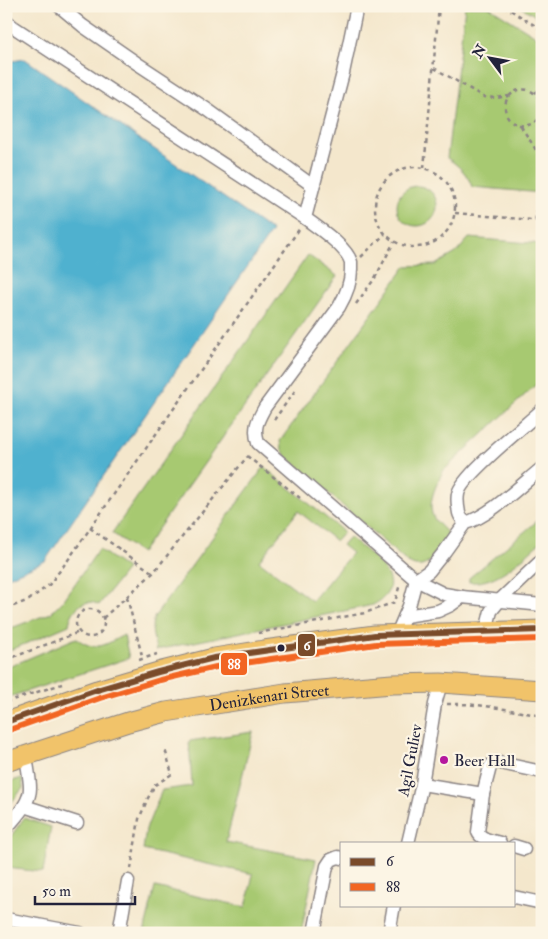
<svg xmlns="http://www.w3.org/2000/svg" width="548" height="939" viewBox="0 0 548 939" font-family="'IM FELL Double Pica',serif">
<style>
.green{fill:#a7c971;stroke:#647656}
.water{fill:#50b1cf;stroke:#396a85}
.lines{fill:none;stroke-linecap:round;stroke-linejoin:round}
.minor-casing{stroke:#8b8484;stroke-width:15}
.highway-casing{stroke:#8b8484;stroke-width:21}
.path{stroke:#8b8484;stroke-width:2.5;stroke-dasharray:4 4;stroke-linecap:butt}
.minor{stroke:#fff;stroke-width:12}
.highway{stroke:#f1c36a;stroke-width:19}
.bus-1-casing{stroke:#fcf5e5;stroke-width:10}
.bus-2-casing{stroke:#fcf5e5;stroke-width:10}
.bus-1{stroke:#7a4b2a;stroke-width:6}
.bus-2{stroke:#f26522;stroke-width:6}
.bus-dot{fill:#22223b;stroke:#fcf5e5;stroke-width:2}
.poi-dot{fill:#b5179e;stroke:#fcf5e5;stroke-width:2}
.labels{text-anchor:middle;stroke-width:4.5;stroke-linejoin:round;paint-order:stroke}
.street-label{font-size:16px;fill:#22223b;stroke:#fcf5e5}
.poi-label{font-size:16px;fill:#22223b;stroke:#fcf5e5;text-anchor:start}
.line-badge{stroke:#fcf5e5;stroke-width:2}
.badge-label{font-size:14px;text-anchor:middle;font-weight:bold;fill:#fff}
</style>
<rect width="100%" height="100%" fill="#fcf5e5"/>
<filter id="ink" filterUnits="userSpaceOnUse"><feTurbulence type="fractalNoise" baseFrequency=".02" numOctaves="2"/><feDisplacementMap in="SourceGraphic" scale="10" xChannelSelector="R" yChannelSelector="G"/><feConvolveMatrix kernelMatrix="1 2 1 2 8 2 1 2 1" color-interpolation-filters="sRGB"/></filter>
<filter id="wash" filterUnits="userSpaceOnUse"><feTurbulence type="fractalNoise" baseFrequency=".0096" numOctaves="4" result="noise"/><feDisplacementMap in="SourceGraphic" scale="20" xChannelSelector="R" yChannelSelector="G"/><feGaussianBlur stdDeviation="1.12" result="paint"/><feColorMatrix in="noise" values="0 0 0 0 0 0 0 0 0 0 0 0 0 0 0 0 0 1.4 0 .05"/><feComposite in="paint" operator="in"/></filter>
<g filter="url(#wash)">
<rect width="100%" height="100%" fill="#f4e7cc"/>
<g class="green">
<path d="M 465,6 L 488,6 L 542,40 L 542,193 L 472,187 C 468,174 458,165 447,158 Z"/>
<polygon points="520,6 542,6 542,20"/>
<circle cx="417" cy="206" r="20"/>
<path d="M 469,238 L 542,244 L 542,379 L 443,471 C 436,486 423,509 438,523 C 443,529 448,531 449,539 C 442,548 429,569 416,566 C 413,566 411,564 408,563 L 286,456 L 281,448 L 280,441 L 406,266 L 435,265 L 456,253 Z"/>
<polygon points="308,255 337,276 141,553 112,533"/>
<path d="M 264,467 L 344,532 L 336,541 L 298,511 L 259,561 L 312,601 L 352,553 L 342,545 L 349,537 C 369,554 414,583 373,605 L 156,650 C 154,639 149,626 155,616 Z"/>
<path d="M 542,517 L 542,541 C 522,558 497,585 469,582 L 469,578 Z"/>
<path d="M 99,549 L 127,569 L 99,605 C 84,596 71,610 69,625 L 6,652 L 6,630 L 51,613 L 63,601 Z"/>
<path d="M 124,635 L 129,658 L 6,698 L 6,668 L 76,638 C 96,653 104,645 124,635 Z"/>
<polygon points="253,732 226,842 316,859 301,933 144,933 155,887 246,907 253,874 143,850 146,829 162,790 192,786 189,741"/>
<polygon points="22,778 23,788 6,809 6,783"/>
<polygon points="24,818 51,827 43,872 6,868 6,843"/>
</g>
<polygon class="water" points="25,59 272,231 45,561 6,578 6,62"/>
</g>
<g filter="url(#ink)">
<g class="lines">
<defs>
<g id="minor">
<polyline points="59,6 83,26 138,64 208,110 313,186"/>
<path d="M 357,6 L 343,73 L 305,218 C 318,228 346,246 351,262 C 351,262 351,269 351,270 C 351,284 346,295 339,307 L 265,407 C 258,420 253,427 258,443 L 416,580 L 444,594 L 462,597"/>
<polyline points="6,20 12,26 305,218"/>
<path d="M 465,523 C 463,520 460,517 459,513 C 458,508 457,499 458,494 C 461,476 526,425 542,410"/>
<polyline points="405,616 438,611 451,605 462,597 542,605"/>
<polyline points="486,631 491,611 500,600 542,560"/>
<path d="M 397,634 L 409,606 L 416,580 L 429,571 L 445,551 L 465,523 C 489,517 522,484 542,468"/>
<polyline points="422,784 483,794"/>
<polyline points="24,806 77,823"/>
<path d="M 6,829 C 15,817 30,804 30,788 C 30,777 27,766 26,755"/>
<polyline points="408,843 422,784 435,704 441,683"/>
<path d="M 500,843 C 493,841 481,840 478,832 L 483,794 L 490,767 L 493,763 L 496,762 L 542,772"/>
<polyline points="514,846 524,849"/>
<polyline points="514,897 542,903"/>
<polyline points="6,919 80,933"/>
<polyline points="119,933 128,881"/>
<polyline points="314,933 327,866 331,860 338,857 342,858"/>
<polyline points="389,933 394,905"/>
</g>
<g id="highway">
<polyline points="6,722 97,690 158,672 214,658 264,650 375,635 542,630"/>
<path id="s1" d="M 6,762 L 128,722 L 166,712 L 285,693 L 392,684 L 441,683 L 542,690"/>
</g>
</defs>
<use href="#minor" class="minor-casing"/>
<use href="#highway" class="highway-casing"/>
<g class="path">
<polyline points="504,6 542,30"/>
<polyline points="434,68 484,97 496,98 509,96"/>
<polyline points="535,93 542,88"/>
<path d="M 542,107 C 540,96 531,87 519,90 C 514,91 510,95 507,99 C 496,124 535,138 542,110"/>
<path d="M 521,126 C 527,137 535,146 539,157 C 546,174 538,204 535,221"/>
<circle cx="415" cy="207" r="40"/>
<polyline points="424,168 439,6"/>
<polyline points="455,213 542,221"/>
<polyline points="361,257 385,234"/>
<polyline points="356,304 375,278 394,242"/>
<polyline points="274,420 297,388"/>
<polyline points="247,456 300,498"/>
<polyline points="90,528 153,573"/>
<polyline points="127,597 142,656"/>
<polyline points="6,609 29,600 49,585 68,560 300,228"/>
<circle cx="90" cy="623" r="14"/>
<polyline points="103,618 153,573 247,457"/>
<polyline points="258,633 365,613 395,602 400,584"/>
<polyline points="6,660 79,632"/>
<polyline points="139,660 157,654"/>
<polyline points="6,702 62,684"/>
<path d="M 447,704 C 479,703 510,710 542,716"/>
<polyline points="131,869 139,819 148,798 155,785 172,774 165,749"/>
</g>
<use href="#minor" class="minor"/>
<use href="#highway" class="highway"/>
<defs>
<polyline id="bus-1" points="6,722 97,690 158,672 214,658 375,635 542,630"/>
<polyline id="bus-2" points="9,730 100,698 160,680 216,667 376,644 542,639"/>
</defs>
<use href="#bus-1" class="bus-1-casing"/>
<use href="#bus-2" class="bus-2-casing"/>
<use href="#bus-1" class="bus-1"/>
<use href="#bus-2" class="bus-2"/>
</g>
</g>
<circle class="bus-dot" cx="281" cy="648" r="4.5"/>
<circle class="poi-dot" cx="444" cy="760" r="5"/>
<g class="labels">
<g class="street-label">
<text dy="6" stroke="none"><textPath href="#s1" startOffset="272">Denizkenari Street</textPath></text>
<text transform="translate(409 760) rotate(-79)" y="6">Agil Guliev</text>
</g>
<g class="poi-label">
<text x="454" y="766">Beer Hall</text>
</g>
</g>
<g class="line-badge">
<rect x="297" y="633" width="19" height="24" rx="5" fill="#7a4b2a"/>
<rect x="220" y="652" width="28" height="24" rx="5" fill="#f26522"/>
</g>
<g class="badge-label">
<text x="307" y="650">6</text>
<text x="234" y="669">88</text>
</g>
<rect width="548" height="939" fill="none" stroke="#fcf5e5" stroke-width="25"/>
<rect x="340" y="842" width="175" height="65" fill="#fcf5e5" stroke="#a5a1a1"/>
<rect x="350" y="858" width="25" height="8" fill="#7a4b2a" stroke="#a5a1a1"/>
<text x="386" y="866" font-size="15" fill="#22223b">6</text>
<rect x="350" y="883" width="25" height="8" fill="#f26522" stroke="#a5a1a1"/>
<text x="386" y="892" font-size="15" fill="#22223b">88</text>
<g transform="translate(490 58) rotate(302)" stroke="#fcf5e5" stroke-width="4" paint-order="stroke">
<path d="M0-4L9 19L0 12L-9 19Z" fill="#22223b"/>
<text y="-8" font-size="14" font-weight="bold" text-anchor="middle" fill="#22223b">N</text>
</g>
<path d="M35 896v8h100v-8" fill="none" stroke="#22223b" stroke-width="2.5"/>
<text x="42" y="896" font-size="15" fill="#22223b" stroke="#fcf5e5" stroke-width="4" paint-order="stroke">50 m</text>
</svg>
